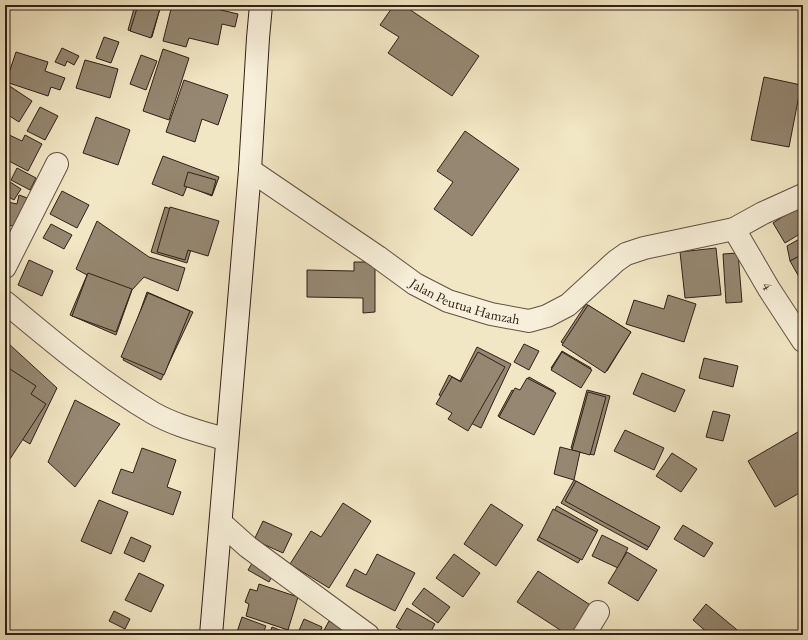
<svg xmlns="http://www.w3.org/2000/svg" width="808" height="640" viewBox="0 0 808 640" font-family="'EB Garamond',serif">
<style>
.building{fill:#958771;stroke:#302017}
.lines{fill:none;stroke-linecap:round;stroke-linejoin:round}
.minor-casing{stroke:#605242;stroke-width:24}
.secondary-casing{stroke:#302017;stroke-width:24}
.minor{stroke:#f7efd9;stroke-width:22}
.secondary{stroke:#f7efd9;stroke-width:22}
.labels{text-anchor:middle;stroke-width:4;stroke-linejoin:round;paint-order:stroke}
.street-label{font-size:14px;fill:#302017;stroke:#f7efd9}
</style>
<rect width="100%" height="100%" fill="#f2e7c4"/>
<filter id="stains"><feTurbulence type="fractalNoise" baseFrequency=".005" numOctaves="4"/><feColorMatrix values="0 0 0 0 .2 0 0 0 0 .09 0 0 0 0 .02 0 0 0 .5 -.17"/></filter>
<radialGradient id="worn" r=".72"><stop offset=".6" stop-color="#630" stop-opacity="0"/><stop offset="1" stop-color="#630" stop-opacity=".3"/></radialGradient>
<g class="building">
<polygon points="135,5 161,5 152,37 128,30"/>
<polygon points="138,5 161,5 151,38 130,31"/>
<polygon points="172,5 200,5 238,14 235,27 222,24 218,45 189,38 186,47 163,41"/>
<polygon points="394,5 403,5 479,56 452,96 388,53 399,37 380,25"/>
<polygon points="104,37 119,42 111,63 96,58"/>
<polygon points="62,48 79,56 74,65 67,61 65,66 55,62"/>
<polygon points="163,49 189,58 169,120 143,111"/>
<polygon points="16,52 48,62 45,71 65,78 60,90 51,87 48,96 6,82"/>
<polygon points="141,55 157,61 146,90 130,84"/>
<polygon points="85,60 118,69 110,98 76,88"/>
<polygon points="764,77 801,85 789,147 751,140"/>
<polygon points="184,80 228,95 218,125 202,119 195,142 166,132"/>
<polygon points="5,83 32,101 19,122 5,113"/>
<polygon points="40,107 58,116 45,140 27,131"/>
<polygon points="96,117 130,130 118,165 83,153"/>
<polygon points="465,131 519,169 472,236 434,209 453,182 437,171"/>
<polygon points="5,133 22,141 25,135 42,144 28,171 5,159"/>
<polygon points="163,156 219,177 212,196 187,186 183,196 152,184"/>
<polygon points="17,168 36,178 30,190 11,180"/>
<polygon points="188,172 216,180 212,195 184,186"/>
<polygon points="5,173 10,176 7,180 21,189 14,200 5,195"/>
<polygon points="62,191 89,205 77,228 50,214"/>
<polygon points="19,195 30,199 16,227 5,224 5,212 8,202 17,204"/>
<polygon points="803,204 803,232 785,243 773,223"/>
<polygon points="165,207 215,223 206,251 192,246 187,263 151,252"/>
<polygon points="170,207 219,221 208,256 188,250 185,260 157,252"/>
<polygon points="97,221 149,257 185,268 178,291 144,277 132,290 116,335 70,315 87,275 76,269"/>
<polygon points="51,224 72,235 64,249 43,238"/>
<polygon points="803,237 803,254 790,261 787,246"/>
<polygon points="716,248 721,295 685,298 680,252"/>
<polygon points="738,253 742,302 726,303 723,254"/>
<polygon points="803,254 803,284 790,261"/>
<polygon points="29,260 53,271 42,296 18,285"/>
<polygon points="354,262 375,262 375,312 363,313 363,298 307,297 307,270 354,271"/>
<polygon points="88,273 132,289 116,332 72,316"/>
<polygon points="147,292 193,312 161,380 123,360"/>
<polygon points="148,293 190,311 164,375 121,357"/>
<polygon points="668,295 696,304 684,342 626,324 634,300 664,309"/>
<polygon points="586,304 631,332 607,371 561,342"/>
<polygon points="588,305 631,332 605,373 562,345"/>
<polygon points="9,344 57,388 30,444 5,429 5,350"/>
<polygon points="524,344 539,351 529,370 514,362"/>
<polygon points="477,347 511,364 481,428 452,414 459,405 439,395 449,375 460,381"/>
<polygon points="562,351 591,368 580,386 551,368"/>
<polygon points="478,352 505,367 468,431 448,419 452,413 436,404 452,377 461,382"/>
<polygon points="562,352 592,370 581,388 551,370"/>
<polygon points="704,358 738,366 733,387 699,378"/>
<polygon points="5,367 7,367 36,386 31,394 46,404 10,459 5,456"/>
<polygon points="642,373 685,390 675,412 633,394"/>
<polygon points="529,377 554,391 531,433 498,416 512,390 520,394"/>
<polygon points="527,378 556,393 534,435 499,417 515,388 520,390"/>
<polygon points="587,390 610,396 594,455 580,452 571,448"/>
<polygon points="588,392 606,397 590,455 572,450"/>
<polygon points="75,400 120,424 75,487 48,462"/>
<polygon points="713,411 730,415 723,441 706,437"/>
<polygon points="803,429 803,491 775,507 748,461"/>
<polygon points="625,430 664,448 654,470 614,451"/>
<polygon points="560,447 580,452 574,480 554,474"/>
<polygon points="142,448 176,460 167,487 181,492 173,515 112,493 121,469 133,473"/>
<polygon points="672,453 697,469 681,492 656,476"/>
<polygon points="574,480 659,527 647,550 561,503"/>
<polygon points="576,481 660,527 649,547 565,501"/>
<polygon points="99,500 128,512 111,554 81,541"/>
<polygon points="343,503 371,521 329,588 290,564 311,531 321,537"/>
<polygon points="491,504 523,525 496,566 464,544"/>
<polygon points="557,506 598,530 578,563 537,540"/>
<polygon points="553,509 597,532 582,560 539,537"/>
<polygon points="263,521 292,534 283,553 254,540"/>
<polygon points="683,525 713,543 704,557 674,539"/>
<polygon points="602,535 628,548 618,568 592,556"/>
<polygon points="131,537 151,546 144,562 124,553"/>
<polygon points="627,552 657,570 638,601 608,583"/>
<polygon points="377,554 415,573 395,611 346,586 355,569 366,575"/>
<polygon points="454,554 480,573 463,597 436,578"/>
<polygon points="254,560 275,571 269,582 248,570"/>
<polygon points="538,571 595,608 577,635 568,635 517,602"/>
<polygon points="139,573 164,585 151,612 125,600"/>
<polygon points="259,584 298,597 288,630 246,616 249,604 245,602 250,589 257,591"/>
<polygon points="424,588 450,607 438,623 412,604"/>
<polygon points="706,604 742,634 741,635 706,635 708,633 693,620"/>
<polygon points="407,608 435,624 429,635 410,635 396,627"/>
<polygon points="114,611 130,619 125,629 109,621"/>
<polygon points="242,617 266,626 262,635 236,635"/>
<polygon points="304,619 322,627 319,635 297,635"/>
<polygon points="329,621 347,631 345,635 325,635 322,634"/>
<polygon points="272,627 290,634 289,635 269,635"/>
</g>
<g class="lines">
<defs>
<g id="minor">
<path id="s1" d="M 250,170 L 378,257 L 415,284 L 448,301 L 491,314 L 529,321 L 547,316 L 568,305 L 616,261 L 626,254 L 644,248 L 734,229 L 763,213 L 803,195"/>
<path id="s2" d="M 734,229 L 769,289 L 803,341"/>
<polyline points="5,267 57,164"/>
<path d="M 5,302 C 52,341 100,382 153,413 C 176,426 202,432 227,440"/>
<polyline points="221,523 248,547 368,635"/>
<polyline points="584,635 598,612"/>
</g>
<polyline id="secondary" points="211,635 250,170 258,38 261,5"/>
</defs>
<use href="#minor" class="minor-casing"/>
<use href="#secondary" class="secondary-casing"/>
<use href="#minor" class="minor"/>
<use href="#secondary" class="secondary"/>
</g>
<g class="labels">
<g class="street-label">
<text dy="5" stroke="none"><textPath href="#s2" startOffset="66">4</textPath></text>
<text dy="5" stroke="none"><textPath href="#s1" startOffset="254">Jalan Peutua Hamzah</textPath></text>
</g>
</g>
<rect width="808" height="640" fill="none" stroke="#f2e7c4" stroke-width="20"/>
<rect x="6" y="6" width="796" height="628" fill="none" stroke="#302017" stroke-width="2"/>
<rect x="10" y="10" width="788" height="620" fill="none" stroke="#302017"/>
<rect width="100%" height="100%" filter="url(#stains)"/>
<rect width="100%" height="100%" fill="url(#worn)"/>
</svg>
